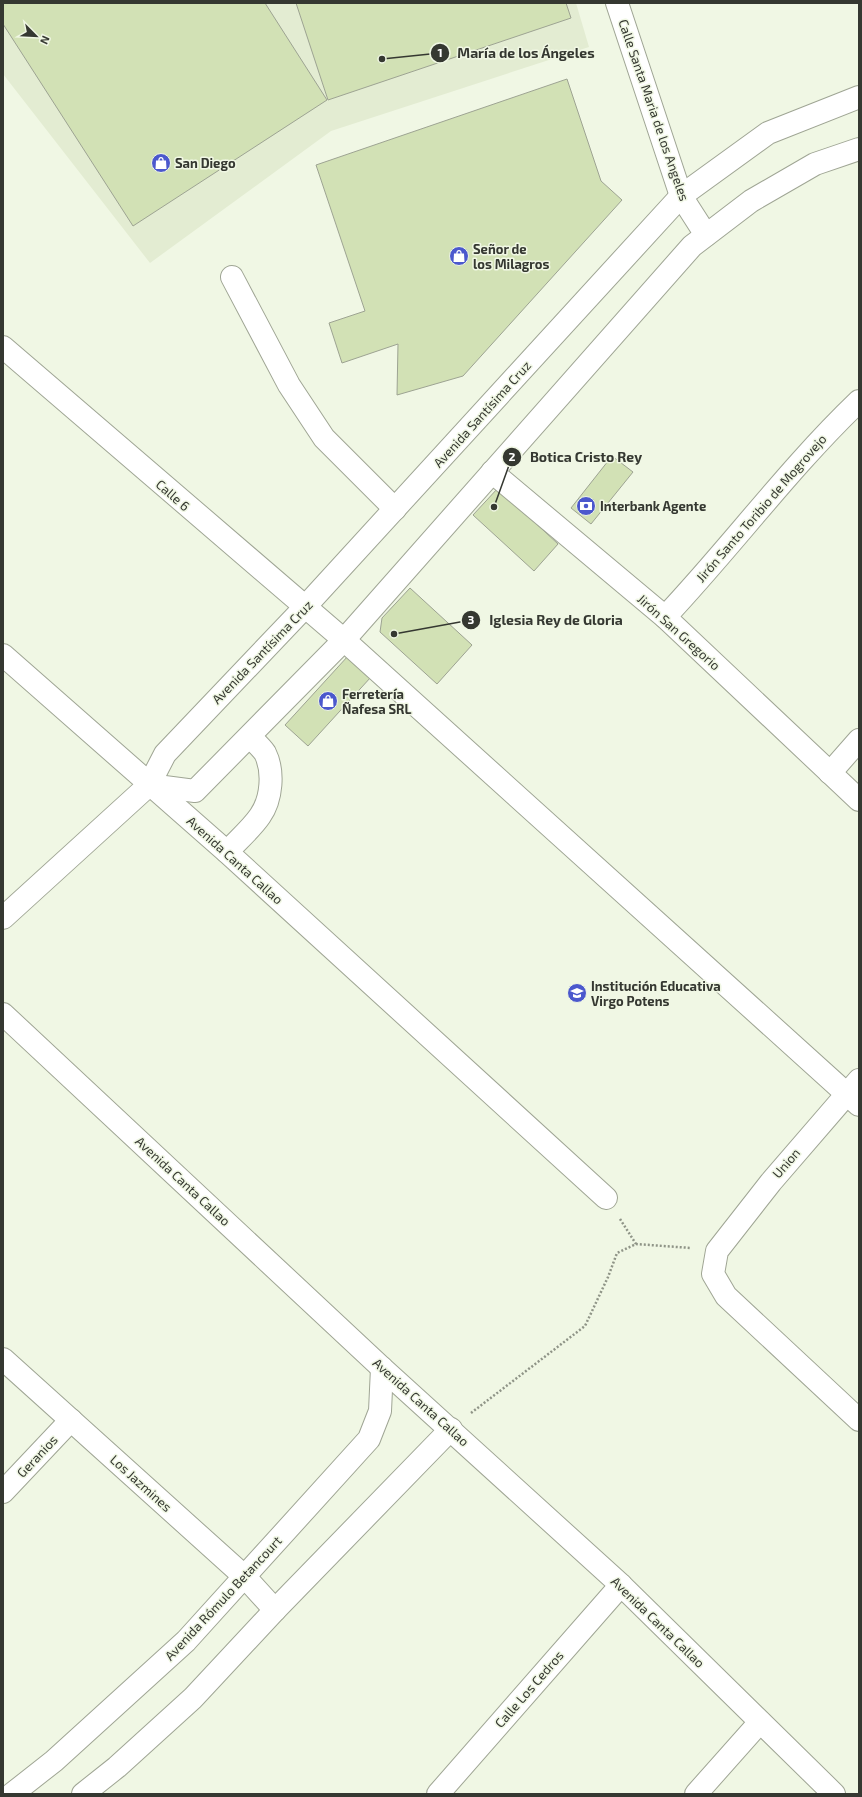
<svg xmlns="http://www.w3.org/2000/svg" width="862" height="1797" viewBox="0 0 862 1797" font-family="'Exo 2',sans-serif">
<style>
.built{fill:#e3ecd2}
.building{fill:#d2e1b5;stroke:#9da392}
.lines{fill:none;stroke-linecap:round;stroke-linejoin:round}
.minor-casing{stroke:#9fa594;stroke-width:24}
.path{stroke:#8f9487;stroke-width:2.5;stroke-dasharray:2 2;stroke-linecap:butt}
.minor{stroke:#fff;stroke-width:22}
.labels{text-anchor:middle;stroke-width:3;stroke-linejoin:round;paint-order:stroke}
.street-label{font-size:13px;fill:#353831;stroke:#f0f7e4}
.poi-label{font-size:13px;font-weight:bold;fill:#353831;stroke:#f0f7e4;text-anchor:start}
.leader{fill:none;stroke:#353831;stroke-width:1.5}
.callout-dot{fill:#353831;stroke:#f0f7e4;stroke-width:1.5}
.mark-label{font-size:12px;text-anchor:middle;font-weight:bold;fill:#fff}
.callout-label{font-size:14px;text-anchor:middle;font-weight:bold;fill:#353831;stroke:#f0f7e4;stroke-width:3;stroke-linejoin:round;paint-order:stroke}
</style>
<rect width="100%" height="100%" fill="#f0f7e4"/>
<polygon class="built" points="3,3 576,3 589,47 331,131 150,263 3,74"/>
<g class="building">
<polygon points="3,3 265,3 327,100 133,226 3,24"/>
<polygon points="296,3 566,3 571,18 328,100"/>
<polygon points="567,79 601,181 622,200 463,376 397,395 398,344 342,363 329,323 365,311 316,165"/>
<polygon points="612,456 633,472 591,524 571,508"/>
<polygon points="498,488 558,544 534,571 473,515"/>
<polygon points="410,588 472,645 437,684 380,632 382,618"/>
<polygon points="348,656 371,677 308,746 285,725"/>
</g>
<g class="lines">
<defs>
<g id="minor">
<polyline points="617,3 681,196 706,235"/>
<polyline points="232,277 289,385 324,438 395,509"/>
<polyline points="3,347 344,640 859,1105"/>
<polyline points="492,472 665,617 859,800"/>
<path d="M 665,617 C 731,547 789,468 859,401"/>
<polyline points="3,655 227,852 606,1198"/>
<polyline points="830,773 859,740"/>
<polyline points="149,785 195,791 344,640 692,246 751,201 815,164 859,149"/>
<path d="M 227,852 C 238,840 251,829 260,816 C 272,799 274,771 265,753 C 261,747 255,742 250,737"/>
<polyline points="3,918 149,785 165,754 304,608 681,196 768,133 859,97"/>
<polyline points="3,1014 382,1368 621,1585 834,1794"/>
<polyline points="859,1080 771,1182 717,1251 713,1274 726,1296 859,1420"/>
<polyline points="3,1359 245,1577 275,1610"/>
<polyline points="3,1492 71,1420"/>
<polyline points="12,1794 54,1761 186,1641 369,1439 380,1411 382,1368"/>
<polyline points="83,1794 117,1767 193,1698 275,1610 451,1429"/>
<polyline points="438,1794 621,1585"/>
<polyline points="696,1794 760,1722"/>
</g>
</defs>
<use href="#minor" class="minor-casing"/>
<g class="path">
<polyline points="620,1219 636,1244"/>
<polyline points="471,1413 585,1326 608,1277 617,1253 636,1244 691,1248"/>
</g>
<use href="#minor" class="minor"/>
</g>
<defs>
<symbol id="shop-disc" viewBox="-11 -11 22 22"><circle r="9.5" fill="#4b58cd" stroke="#f0f7e4"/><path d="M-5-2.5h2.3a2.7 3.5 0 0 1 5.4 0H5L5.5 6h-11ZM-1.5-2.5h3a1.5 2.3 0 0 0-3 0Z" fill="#fff"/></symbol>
<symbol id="bank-disc" viewBox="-11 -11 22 22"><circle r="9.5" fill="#4b58cd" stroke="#f0f7e4"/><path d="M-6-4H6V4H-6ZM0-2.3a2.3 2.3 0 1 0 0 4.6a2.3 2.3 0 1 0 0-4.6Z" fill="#fff"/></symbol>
<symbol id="school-disc" viewBox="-11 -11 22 22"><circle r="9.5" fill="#4b58cd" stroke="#f0f7e4"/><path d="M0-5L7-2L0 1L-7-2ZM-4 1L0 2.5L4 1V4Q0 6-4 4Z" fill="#fff"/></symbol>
</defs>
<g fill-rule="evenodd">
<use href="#shop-disc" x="150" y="152" width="22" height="22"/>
<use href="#shop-disc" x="448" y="245" width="22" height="22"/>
<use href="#bank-disc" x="575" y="495" width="22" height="22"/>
<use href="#shop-disc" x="317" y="690" width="22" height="22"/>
<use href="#school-disc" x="566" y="982" width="22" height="22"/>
</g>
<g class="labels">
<g class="street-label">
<text transform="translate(654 110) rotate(71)" y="5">Calle Santa Maria de los Angeles</text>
<text transform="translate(482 414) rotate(-48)" y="5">Avenida Santísima Cruz</text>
<text transform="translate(173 495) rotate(41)" y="5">Calle 6</text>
<text transform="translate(761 508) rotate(-49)" y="5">Jirón Santo Toribio de Mogrovejo</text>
<text transform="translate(679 632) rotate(42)" y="5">Jirón San Gregorio</text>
<text transform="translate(262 652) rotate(-46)" y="5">Avenida Santísima Cruz</text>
<text transform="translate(235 860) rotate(42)" y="5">Avenida Canta Callao</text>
<text transform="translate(786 1163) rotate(-49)" y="5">Union</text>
<text transform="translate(183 1181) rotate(43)" y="5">Avenida Canta Callao</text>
<text transform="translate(421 1402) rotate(42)" y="5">Avenida Canta Callao</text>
<text transform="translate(37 1456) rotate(-47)" y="5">Geranios</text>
<text transform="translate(141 1483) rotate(42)" y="5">Los Jazmines</text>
<text transform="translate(223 1598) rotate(-47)" y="5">Avenida Rómulo Betancourt</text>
<text transform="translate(658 1622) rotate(44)" y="5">Avenida Canta Callao</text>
<text transform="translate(529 1689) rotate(-49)" y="5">Calle Los Cedros</text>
</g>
<g class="poi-label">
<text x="175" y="168">San Diego</text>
<text x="473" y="254">Señor de<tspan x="473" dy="15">los Milagros</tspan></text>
<text x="600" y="511">Interbank Agente</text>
<text x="342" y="699">Ferretería<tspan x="342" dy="15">Ñafesa SRL</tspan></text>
<text x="591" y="991">Institución Educativa<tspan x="591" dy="15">Virgo Potens</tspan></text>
</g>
</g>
<path class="leader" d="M382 59L440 53M494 507L512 457M394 634L471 620"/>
<g class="callout-dot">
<circle cx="382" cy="59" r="4"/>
<circle cx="494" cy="507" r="4"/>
<circle cx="394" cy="634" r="4"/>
<circle cx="440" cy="53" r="10"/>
<circle cx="512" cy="457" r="10"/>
<circle cx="471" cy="620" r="10"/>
</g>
<g class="mark-label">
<text x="440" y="57">1</text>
<text x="512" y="461">2</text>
<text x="471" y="624">3</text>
</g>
<g class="callout-label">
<text x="526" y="58">María de los Ángeles</text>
<text x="586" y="462">Botica Cristo Rey</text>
<text x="556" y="625">Iglesia Rey de Gloria</text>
</g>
<rect width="862" height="1797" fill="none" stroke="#353831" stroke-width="8"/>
<g transform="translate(36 36) rotate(114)" stroke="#f0f7e4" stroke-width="3" paint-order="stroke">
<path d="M0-3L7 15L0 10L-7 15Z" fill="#353831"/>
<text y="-6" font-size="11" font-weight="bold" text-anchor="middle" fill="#353831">N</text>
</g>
</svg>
